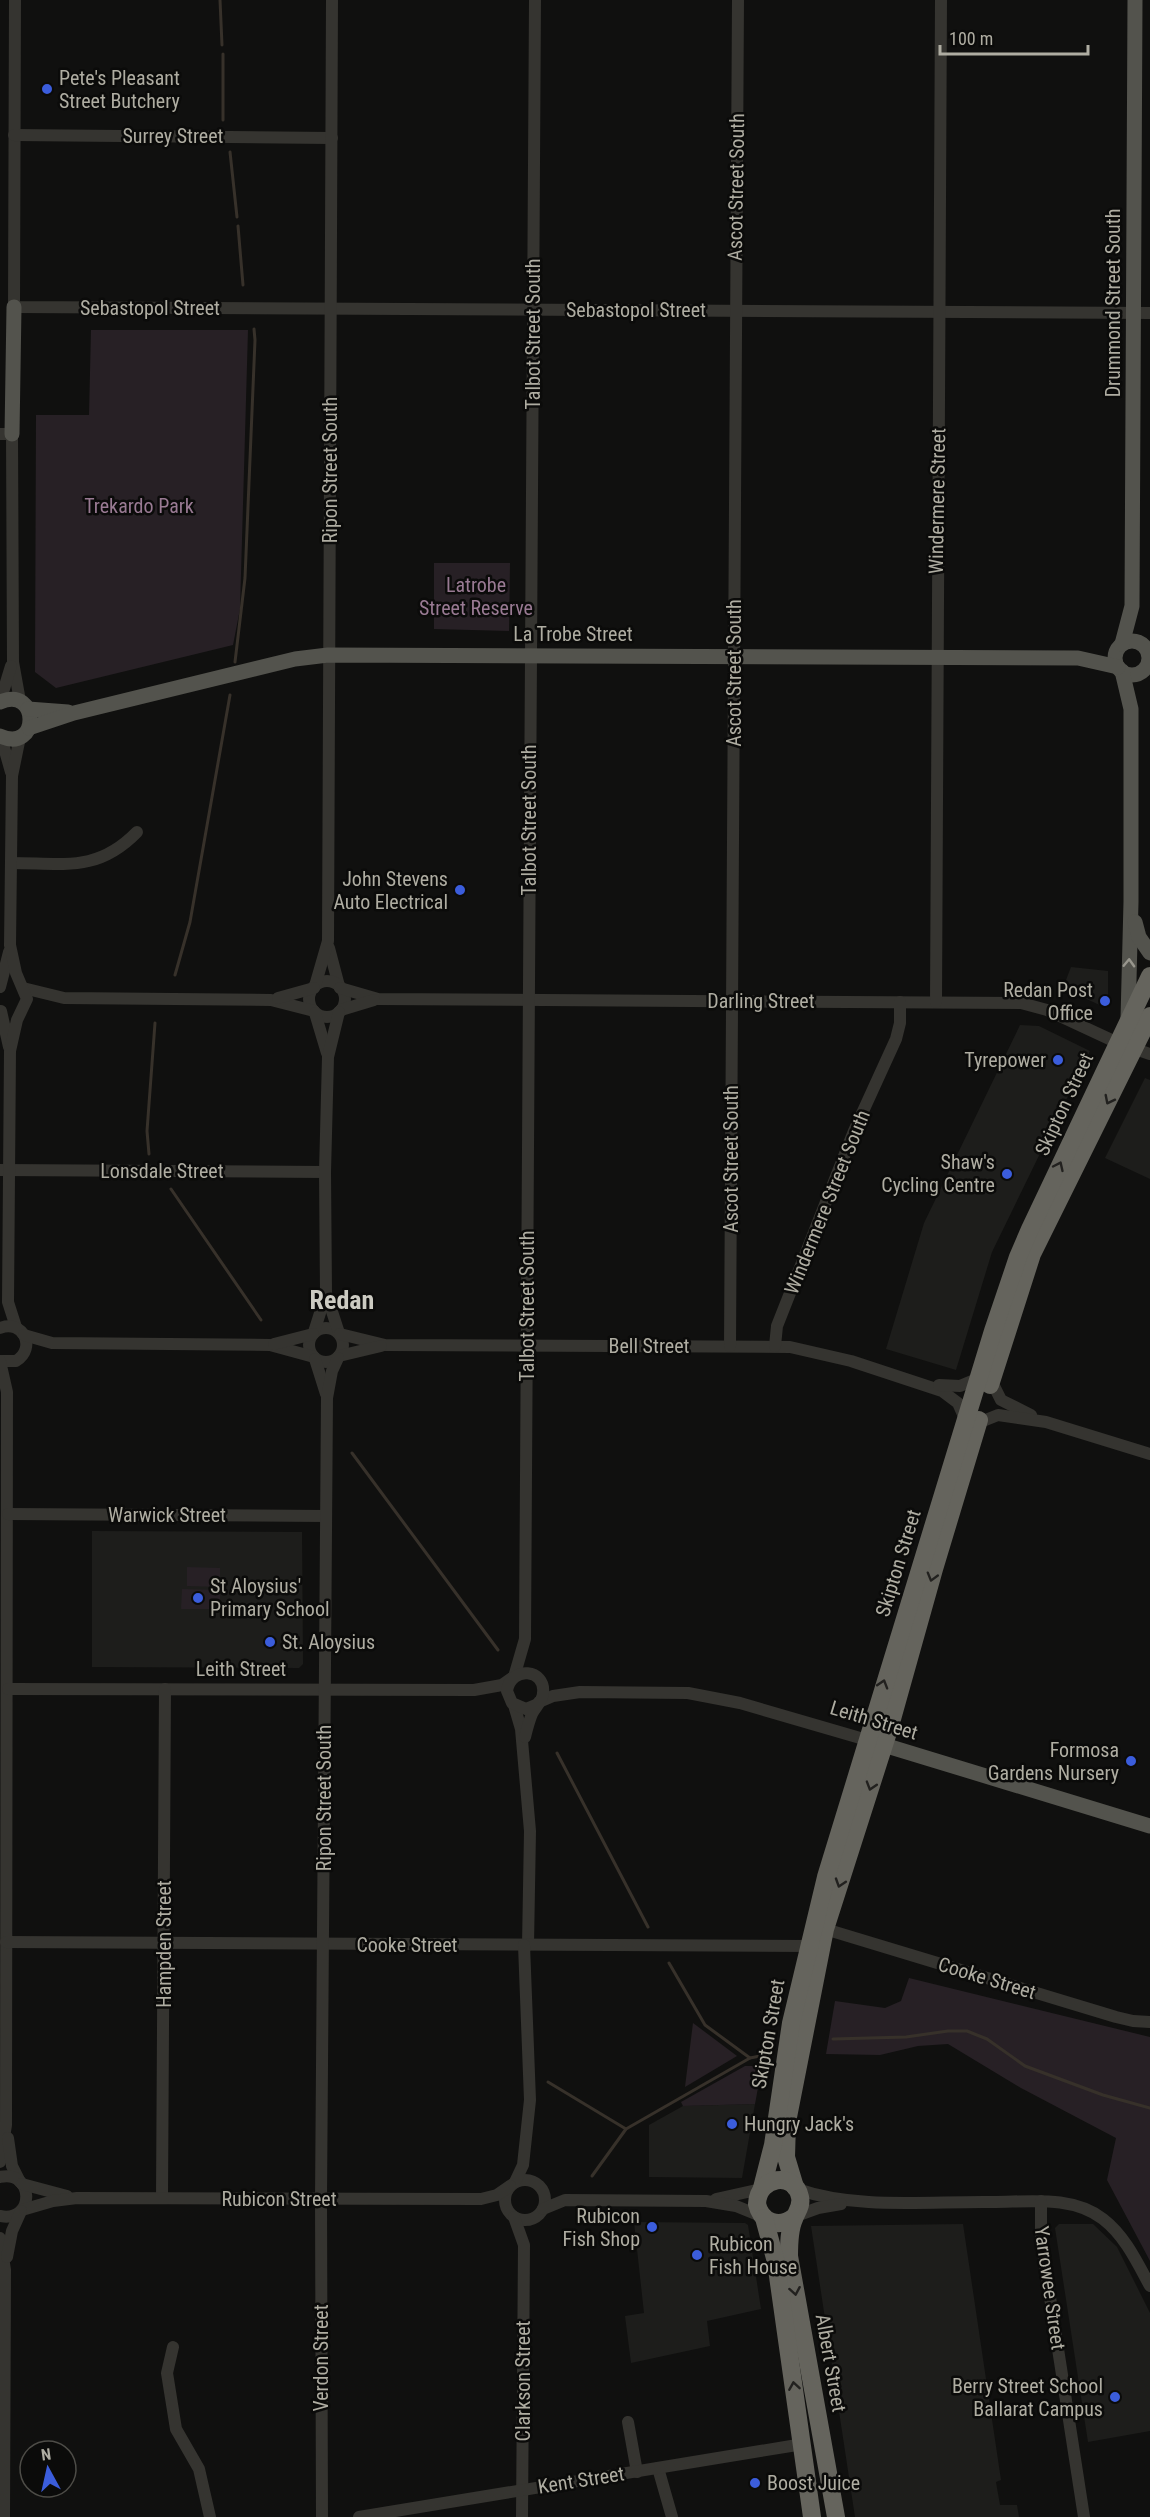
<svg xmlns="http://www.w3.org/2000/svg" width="1150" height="2517" viewBox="0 0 1150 2517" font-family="'Roboto Condensed',sans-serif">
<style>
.built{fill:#1d1d1b}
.green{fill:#272025}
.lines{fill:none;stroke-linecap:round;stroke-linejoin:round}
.stream{stroke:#37312a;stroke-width:3}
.minor{stroke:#353430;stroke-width:12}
.major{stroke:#53534d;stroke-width:15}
.highway{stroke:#65645d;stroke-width:18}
.oneway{stroke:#98968d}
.oneway2{stroke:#22211f}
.poi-dot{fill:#3b5ddc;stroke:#0b0b0a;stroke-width:2}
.labels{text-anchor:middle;stroke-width:5;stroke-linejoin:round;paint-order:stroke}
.poi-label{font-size:20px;fill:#afada2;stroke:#0b0b0a;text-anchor:end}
.street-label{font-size:20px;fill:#afada2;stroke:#0b0b0a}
.park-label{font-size:20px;fill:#997a93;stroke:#0b0b0a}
.district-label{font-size:26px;font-weight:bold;fill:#cccbc2;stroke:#0b0b0a}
</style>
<rect width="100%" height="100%" fill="#10100f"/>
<g class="built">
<polygon points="1071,967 1108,971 1108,1007 1106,1008 1063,988"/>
<polygon points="1020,1025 1039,1026 1090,1051 992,1252 956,1370 886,1349 924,1223"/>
<polygon points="1145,1078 1150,1080 1150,1179 1105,1158"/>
<polygon points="92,1531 302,1532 303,1664 299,1668 92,1667"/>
<polygon points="755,2104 742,2178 649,2177 649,2125 683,2106"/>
<polygon points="634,2222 745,2223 748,2225 761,2309 707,2321 710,2346 631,2363 625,2316 644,2313"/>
<polygon points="963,2224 1001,2480 996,2482 1000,2505 1017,2505 1019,2517 855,2517 811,2226"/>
<polygon points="1059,2224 1093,2224 1117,2247 1150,2313 1150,2431 1088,2442 1055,2228"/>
</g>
<g class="green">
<polygon points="91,330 248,330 240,609 233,645 56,688 35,672 36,415 89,415"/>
<polygon points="434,563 510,563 509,631 434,629"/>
<polygon points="187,1567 220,1568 220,1587 187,1586"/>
<polygon points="182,1589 220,1590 220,1609 181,1609"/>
<polygon points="909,1978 1150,2037 1150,2261 1107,2180 1116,2138 1021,2088 948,2044 918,2046 880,2055 826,2054 835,2001 885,2008 901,2001"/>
<polygon points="693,2023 737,2056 685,2087"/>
<polygon points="745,2066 762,2066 755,2104 683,2106 681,2102"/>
</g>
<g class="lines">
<g class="stream">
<polyline points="220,0 222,45"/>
<polyline points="223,54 223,120"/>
<polyline points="230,152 237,217"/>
<polyline points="238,226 243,285"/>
<polyline points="235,662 245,578 255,340 254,329"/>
<polyline points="175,975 190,922 230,695"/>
<polyline points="149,1154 147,1131 155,1023"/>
<polyline points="171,1189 261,1320"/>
<polyline points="352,1453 498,1650"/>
<polyline points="557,1753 648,1927"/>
<polyline points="669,1963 705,2025 750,2058 760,2056"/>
<polyline points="833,2039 906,2037 948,2031 967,2031 987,2039 1025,2066 1103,2095 1150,2108"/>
<polyline points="548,2082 626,2129"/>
<polyline points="592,2176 626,2129 750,2058"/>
</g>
<g class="minor">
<polyline points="15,0 14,307 1150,313"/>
<polyline points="14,135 332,138"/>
<polyline points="0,434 12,434 13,662 20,701"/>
<polyline points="0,702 11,666"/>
<polyline points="1,737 11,772"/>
<path d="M 11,863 C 63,863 97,873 137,832"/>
<polyline points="329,948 339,986"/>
<circle cx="327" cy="999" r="18"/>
<polyline points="315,986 328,941 332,0"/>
<polyline points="0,987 9,952"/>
<polyline points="23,988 64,998 271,1000 314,1011"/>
<polyline points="340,988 378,999 1021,1003 1047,1010 1118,1043 1150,1054"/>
<polyline points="278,998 314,988"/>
<polyline points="936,1002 941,0"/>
<polyline points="341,1010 374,1000"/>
<polyline points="1,1011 9,1047"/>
<polyline points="315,1013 327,1053"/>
<polyline points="0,1170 325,1172"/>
<polyline points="16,1327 8,1302 10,1051 17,1020 27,999 16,973 10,945 12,776 20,737"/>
<circle cx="326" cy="1345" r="17"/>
<path d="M 0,1328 C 23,1319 37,1348 16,1361 L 0,1361"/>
<polyline points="314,1332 326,1294"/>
<polyline points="339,1333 326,1293 325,1172 328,1057 339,1012"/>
<polyline points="340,1334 385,1345 790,1347 851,1361 942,1391 958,1403 966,1421"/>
<polyline points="24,1335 52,1343 270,1345 314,1357"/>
<polyline points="274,1344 313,1334"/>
<polyline points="730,1346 738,0"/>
<polyline points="775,1346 777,1326 854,1131 896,1039 900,1023 900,1002"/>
<polyline points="339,1356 381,1346"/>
<polyline points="315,1359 326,1394"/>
<polyline points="0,1361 7,1392 6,2125 0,2162"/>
<polyline points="991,1380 1001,1400 1031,1415"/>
<polyline points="939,1385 960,1386 979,1378"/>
<polyline points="978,1423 998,1415 1046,1422 1150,1454"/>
<polyline points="8,1514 326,1516"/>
<polyline points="514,1677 525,1639 535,0"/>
<polyline points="8,1689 474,1690 502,1685 512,1678"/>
<polyline points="539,1702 553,1696 580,1692 688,1693 740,1703 867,1740"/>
<polyline points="514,1705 521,1729 530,1831 528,1945"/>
<path d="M 525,1737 C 527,1729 529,1721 532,1714 C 535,1707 543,1701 543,1693 C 546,1669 511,1665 507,1691 L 512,1703 L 526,1709 L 538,1704"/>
<polyline points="825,1929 1116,2017 1133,2021 1150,2022"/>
<polyline points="6,1942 808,1946"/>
<polyline points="8,2138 12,2166 20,2182"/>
<path d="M 0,2177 C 34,2169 36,2223 0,2216"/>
<circle cx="525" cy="2200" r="20"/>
<polyline points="515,2182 523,2165 530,2100 524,1945"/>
<polyline points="22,2184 67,2196"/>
<path d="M 797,2189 C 857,2210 929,2201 992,2202 C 1029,2202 1072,2195 1103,2219 C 1125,2236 1137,2262 1150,2286"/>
<polyline points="162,2198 165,1689"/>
<polyline points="716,2199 761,2189"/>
<polyline points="1041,2201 1041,2239 1084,2517"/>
<polyline points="543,2209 565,2200 706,2201 736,2206 763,2217"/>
<polyline points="22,2210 53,2201 77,2198 481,2199 497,2195 510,2186"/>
<polyline points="796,2216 818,2208 841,2204"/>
<polyline points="514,2217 524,2245 522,2517"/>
<polyline points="0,2238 5,2270 4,2517"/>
<polyline points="7,2257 12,2231 21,2211"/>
<polyline points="173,2347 167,2373 176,2429 199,2469 210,2517"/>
<polyline points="628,2422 637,2472"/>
<polyline points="658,2468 672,2517"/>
<polyline points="322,2517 321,2199 327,1398 332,1371 338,1358"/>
<polyline points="359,2517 803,2444"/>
</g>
<g class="major">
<polyline points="12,434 14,307"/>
<circle cx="1132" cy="658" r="17"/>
<polyline points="1122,644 1132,606 1135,0"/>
<polyline points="1122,671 1131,709 1131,902 1128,1019"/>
<path d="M 0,702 C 40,685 40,754 0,736"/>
<polyline points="28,709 68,712"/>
<polyline points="29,728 74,713 295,659 328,655 1078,658 1118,667"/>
<polyline points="1135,922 1139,937 1150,953"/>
<polyline points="874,1742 1150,1826"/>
</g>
<g class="highway">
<polyline points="990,1385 1032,1254 1150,1016"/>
<polyline points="795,2187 786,2157 787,2122 825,1929 890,1726 934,1569 979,1420"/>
<polyline points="762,2188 773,2145 791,2023 826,1877 993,1331 1018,1257 1030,1229 1150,976"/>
<path d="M 794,2217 C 779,2229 761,2222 757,2204 C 758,2176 795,2171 800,2197 C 802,2206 797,2211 794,2219 C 789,2230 789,2244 789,2256 L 836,2517"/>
<polyline points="764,2218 776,2262 812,2517"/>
</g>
</g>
<defs><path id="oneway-chevron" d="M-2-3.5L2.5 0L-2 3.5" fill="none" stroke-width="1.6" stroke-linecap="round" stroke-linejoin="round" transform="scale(1.5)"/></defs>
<use class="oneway" href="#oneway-chevron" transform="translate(1129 963) rotate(-88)"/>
<g class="oneway2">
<use href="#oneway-chevron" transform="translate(1109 1100) rotate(117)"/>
<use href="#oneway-chevron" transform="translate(1059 1166) rotate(-65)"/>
<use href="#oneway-chevron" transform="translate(932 1577) rotate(106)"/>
<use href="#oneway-chevron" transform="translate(883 1684) rotate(-73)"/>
<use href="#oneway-chevron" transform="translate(871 1786) rotate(107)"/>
<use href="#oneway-chevron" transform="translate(840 1883) rotate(108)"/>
<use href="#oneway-chevron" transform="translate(795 2291) rotate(80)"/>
<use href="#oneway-chevron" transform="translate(794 2386) rotate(-99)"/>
</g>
<g class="poi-dot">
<circle cx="47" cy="89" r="6"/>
<circle cx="460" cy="890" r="6"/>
<circle cx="1105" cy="1001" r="6"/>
<circle cx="1058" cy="1060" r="6"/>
<circle cx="1007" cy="1174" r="6"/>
<circle cx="198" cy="1598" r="6"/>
<circle cx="270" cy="1642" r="6"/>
<circle cx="1131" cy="1761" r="6"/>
<circle cx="732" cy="2124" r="6"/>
<circle cx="652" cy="2227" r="6"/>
<circle cx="697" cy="2255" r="6"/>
<circle cx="1115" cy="2397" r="6"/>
<circle cx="755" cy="2483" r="6"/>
</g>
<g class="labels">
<g class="poi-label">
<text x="59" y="85" text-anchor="start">Pete's Pleasant<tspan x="59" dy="23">Street Butchery</tspan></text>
<text x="448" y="886">John Stevens<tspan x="448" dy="23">Auto Electrical</tspan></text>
<text x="1093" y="997">Redan Post<tspan x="1093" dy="23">Office</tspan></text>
<text x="1046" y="1067">Tyrepower</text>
<text x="995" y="1169">Shaw's<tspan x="995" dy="23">Cycling Centre</tspan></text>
<text x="210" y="1593" text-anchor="start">St Aloysius'<tspan x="210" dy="23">Primary School</tspan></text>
<text x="282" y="1649" text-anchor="start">St. Aloysius</text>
<text x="1119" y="1757">Formosa<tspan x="1119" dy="23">Gardens Nursery</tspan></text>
<text x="744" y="2131" text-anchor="start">Hungry Jack's</text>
<text x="640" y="2223">Rubicon<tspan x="640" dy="23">Fish Shop</tspan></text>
<text x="709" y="2251" text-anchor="start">Rubicon<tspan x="709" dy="23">Fish House</tspan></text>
<text x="1103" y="2393">Berry Street School<tspan x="1103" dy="23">Ballarat Campus</tspan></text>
<text x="767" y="2490" text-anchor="start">Boost Juice</text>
</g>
<g class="street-label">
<text x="173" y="143">Surrey Street</text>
<text transform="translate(736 187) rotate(-89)" y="7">Ascot Street South</text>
<text transform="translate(1113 303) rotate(-90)" y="7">Drummond Street South</text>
<text x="150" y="315">Sebastopol Street</text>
<text x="636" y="317">Sebastopol Street</text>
<text transform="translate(533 334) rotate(-90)" y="7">Talbot Street South</text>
<text transform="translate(330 470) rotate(-90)" y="7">Ripon Street South</text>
<text transform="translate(937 501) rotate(-89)" y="7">Windermere Street</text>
<text x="573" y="641">La Trobe Street</text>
<text transform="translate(734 673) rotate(-90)" y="7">Ascot Street South</text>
<text transform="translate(529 820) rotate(-90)" y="7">Talbot Street South</text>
<text x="761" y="1008">Darling Street</text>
<text transform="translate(1064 1104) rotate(-65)" y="7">Skipton Street</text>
<text transform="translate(731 1159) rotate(-90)" y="7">Ascot Street South</text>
<text x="162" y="1178">Lonsdale Street</text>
<text transform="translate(827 1202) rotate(-68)" y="7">Windermere Street South</text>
<text transform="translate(527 1306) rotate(-90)" y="7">Talbot Street South</text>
<text x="649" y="1353">Bell Street</text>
<text x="167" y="1522">Warwick Street</text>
<text transform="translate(898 1563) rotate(-73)" y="7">Skipton Street</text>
<text x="241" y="1676">Leith Street</text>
<text transform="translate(874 1720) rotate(17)" y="7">Leith Street</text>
<text transform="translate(324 1798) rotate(-90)" y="7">Ripon Street South</text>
<text transform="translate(164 1944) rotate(-90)" y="7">Hampden Street</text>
<text x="407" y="1952">Cooke Street</text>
<text transform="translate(987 1978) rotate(17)" y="7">Cooke Street</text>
<text transform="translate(768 2034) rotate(-80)" y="7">Skipton Street</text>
<text x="279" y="2206">Rubicon Street</text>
<text transform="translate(1050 2288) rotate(82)" y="7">Yarrowee Street</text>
<text transform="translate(321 2358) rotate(-90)" y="7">Verdon Street</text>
<text transform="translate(831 2363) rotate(80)" y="7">Albert Street</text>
<text transform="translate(523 2381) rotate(-90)" y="7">Clarkson Street</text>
<text transform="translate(581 2480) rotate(-9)" y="7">Kent Street</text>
</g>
<g class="park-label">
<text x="139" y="513">Trekardo Park</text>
<text x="476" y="592">Latrobe<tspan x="476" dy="23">Street Reserve</tspan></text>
</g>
<g class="district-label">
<text x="342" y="1309">Redan</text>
</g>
</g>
<g transform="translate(48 2469) rotate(352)"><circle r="28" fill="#0b0b0a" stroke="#4d4c47" stroke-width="1.5"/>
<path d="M0-4.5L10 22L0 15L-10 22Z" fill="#3b5ddc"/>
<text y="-9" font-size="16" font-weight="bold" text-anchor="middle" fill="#afada2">N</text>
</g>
<path d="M940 45v9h148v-9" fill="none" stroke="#afada2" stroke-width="3"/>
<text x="949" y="45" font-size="18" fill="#afada2" stroke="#0b0b0a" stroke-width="4.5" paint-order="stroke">100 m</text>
</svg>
